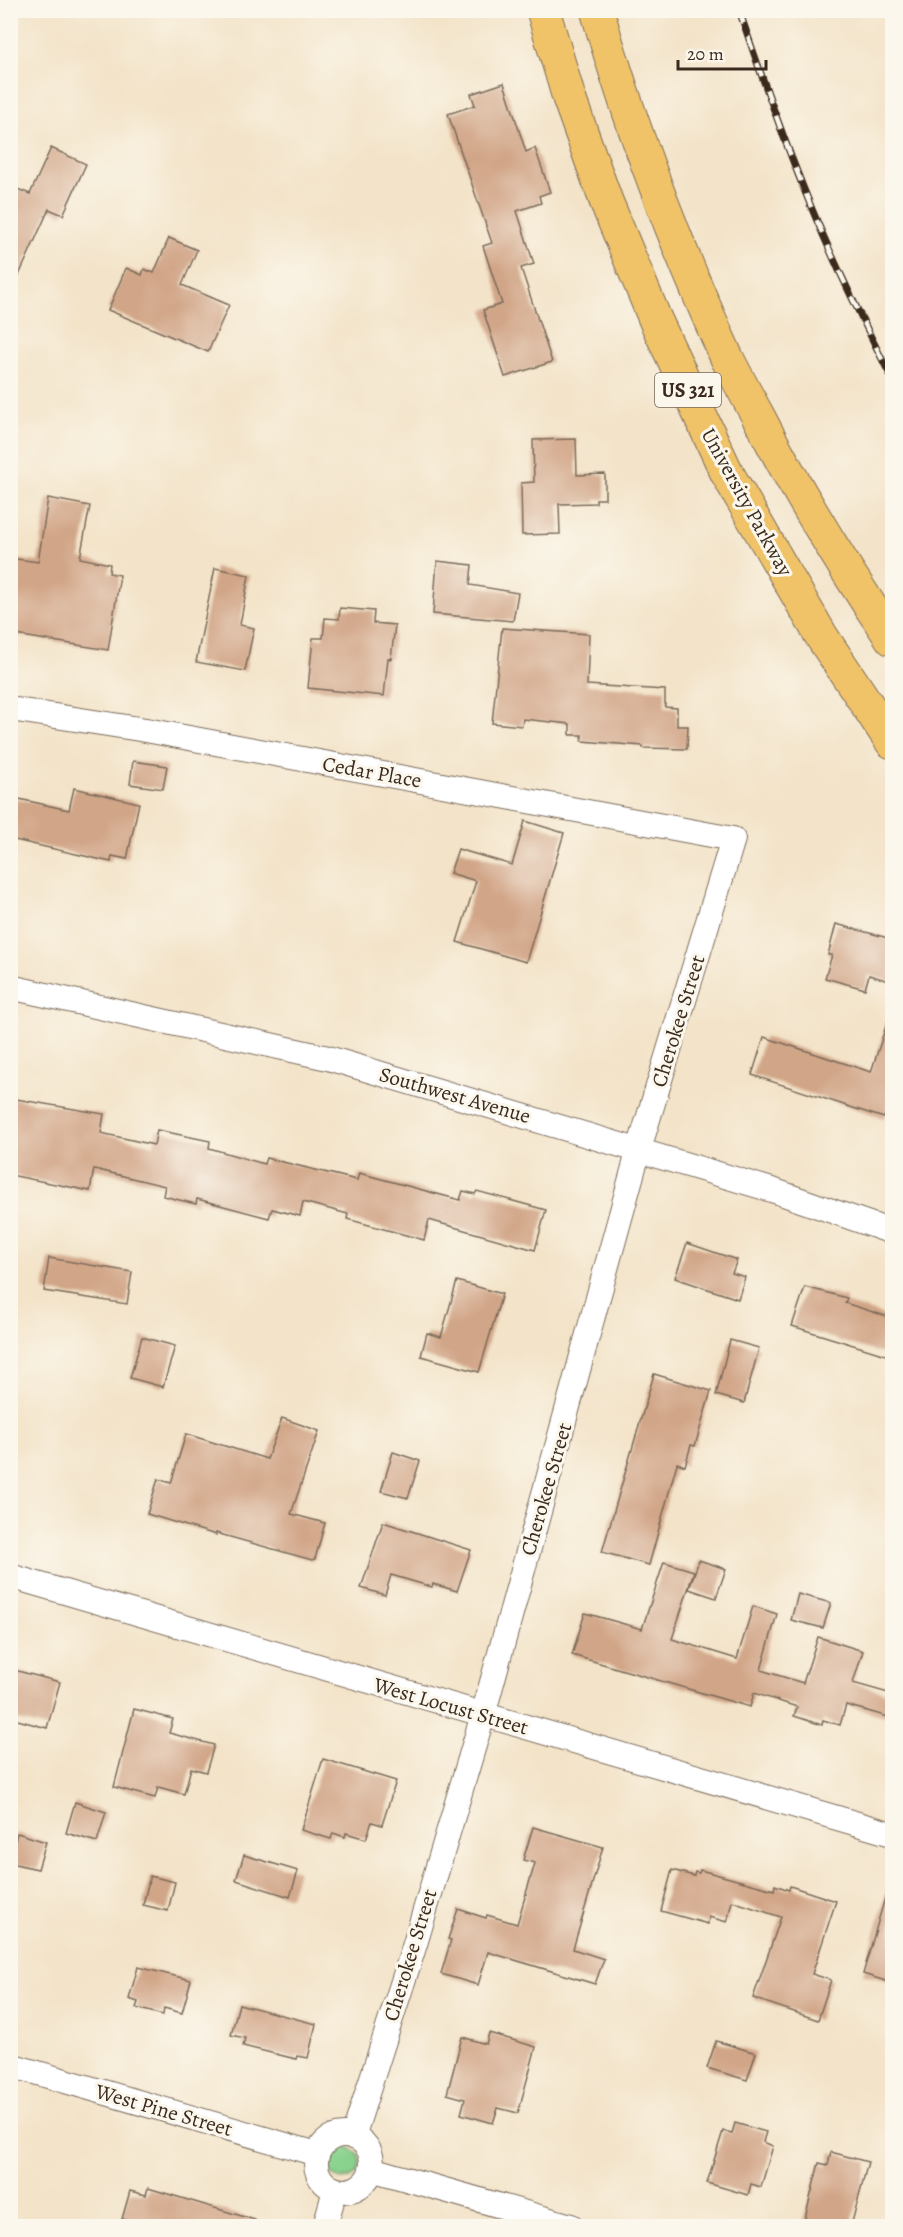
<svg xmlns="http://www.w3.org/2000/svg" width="903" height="2237" viewBox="0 0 903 2237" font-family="Alegreya,serif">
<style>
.green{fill:#89d28e;stroke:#627e56;stroke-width:1.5}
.building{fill:#d1a587}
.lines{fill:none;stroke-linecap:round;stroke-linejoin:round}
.street-casing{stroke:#7b6b5a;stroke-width:26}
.highway-casing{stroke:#7b6b5a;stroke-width:35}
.street{stroke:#fff;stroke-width:24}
.highway{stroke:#f1c369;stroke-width:33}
.rail-casing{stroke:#3b2a1e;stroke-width:7}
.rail{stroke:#fbf7ec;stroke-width:4.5;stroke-dasharray:14;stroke-linecap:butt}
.labels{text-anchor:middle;stroke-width:6;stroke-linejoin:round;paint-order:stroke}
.shield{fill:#fbf7ec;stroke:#75685c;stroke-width:1.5}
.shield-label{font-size:20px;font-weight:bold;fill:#3b2a1e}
.street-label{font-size:21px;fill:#3b2a1e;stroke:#fbf7ec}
</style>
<rect width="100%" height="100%" fill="#fbf7ec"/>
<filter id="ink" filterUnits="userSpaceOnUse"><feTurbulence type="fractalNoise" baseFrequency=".0167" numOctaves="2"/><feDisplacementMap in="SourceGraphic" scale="12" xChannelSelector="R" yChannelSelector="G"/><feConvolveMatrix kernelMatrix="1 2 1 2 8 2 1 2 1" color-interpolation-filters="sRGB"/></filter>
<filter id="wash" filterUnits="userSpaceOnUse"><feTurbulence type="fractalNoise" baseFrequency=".008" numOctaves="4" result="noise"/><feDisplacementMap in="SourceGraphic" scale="24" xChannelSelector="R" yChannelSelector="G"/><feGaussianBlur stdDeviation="1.35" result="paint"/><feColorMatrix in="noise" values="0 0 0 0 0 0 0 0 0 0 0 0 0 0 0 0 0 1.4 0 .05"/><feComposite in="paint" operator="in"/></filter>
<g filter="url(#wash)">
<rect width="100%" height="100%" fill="#f3e3c8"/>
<circle class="green" cx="344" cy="2163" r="16"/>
<g id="blocks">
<g class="building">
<polygon points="504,83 526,152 535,148 550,192 539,196 541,203 517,211 534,264 521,268 552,362 505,377 483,310 502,304 483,246 492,243 448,114 475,105 471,94"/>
<polygon points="51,148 86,164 63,215 49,209 10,295 10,186 30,194"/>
<polygon points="169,238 197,250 182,285 229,305 208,352 108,310 126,268 142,275 144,269 154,273"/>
<polygon points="576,439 577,475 605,474 605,499 596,499 596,503 559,504 560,534 522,535 521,483 534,482 533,440"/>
<polygon points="48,498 90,506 80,558 110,564 109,573 120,575 108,650 10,634 10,558 38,562"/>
<polygon points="437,561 472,565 470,585 518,593 513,621 433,614"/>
<polygon points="215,568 249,575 240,625 254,628 245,671 196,662"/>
<polygon points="340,608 374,611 373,623 395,625 391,659 388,658 384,696 308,688 313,638 323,638 325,618 339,619"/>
<polygon points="502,628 589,634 587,685 665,690 665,707 677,708 677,726 688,726 687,749 643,748 643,746 582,741 582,735 570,735 570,724 523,719 522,726 492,723"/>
<polygon points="133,761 167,766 163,789 130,784"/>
<polygon points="74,788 139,803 127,859 112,856 111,862 10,839 10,797 69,810"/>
<polygon points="525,821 564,833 526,962 457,942 476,881 450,873 458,849 512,865"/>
<polygon points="836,924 892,939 892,982 869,975 865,989 825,978 832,955 828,955"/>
<polygon points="888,1020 892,1021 892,1091 884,1118 752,1075 764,1037 871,1072"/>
<polygon points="10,1098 104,1114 101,1133 154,1145 157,1130 210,1141 209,1148 264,1164 266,1158 357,1180 359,1173 460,1200 463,1191 475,1194 477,1191 546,1210 535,1250 429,1220 424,1240 347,1219 348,1214 303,1202 300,1216 272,1209 269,1218 197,1199 196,1204 163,1196 165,1186 94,1169 90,1191 10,1175"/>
<polygon points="687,1243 737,1260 732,1273 745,1277 738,1299 675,1278"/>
<polygon points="49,1258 132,1272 127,1304 44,1291"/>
<polygon points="457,1281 502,1294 479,1372 421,1356 427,1333 441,1337"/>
<polygon points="805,1287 847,1298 845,1303 892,1318 892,1357 792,1326"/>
<polygon points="142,1337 175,1346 163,1387 130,1378"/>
<polygon points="730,1340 759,1348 744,1403 716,1395"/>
<polygon points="654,1374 711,1391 695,1446 691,1445 685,1466 677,1463 649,1565 602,1552"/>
<polygon points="282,1418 319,1431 291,1514 325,1523 315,1559 312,1560 216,1533 216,1535 147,1514 158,1479 171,1483 186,1434 267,1459"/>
<polygon points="393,1452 420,1461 408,1498 381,1491"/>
<polygon points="383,1522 471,1550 457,1591 433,1584 432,1587 391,1575 385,1595 361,1588"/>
<polygon points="699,1560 726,1569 716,1598 689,1589"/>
<polygon points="664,1562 694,1571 672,1639 737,1659 753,1606 777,1614 761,1670 803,1683 818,1637 863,1651 853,1683 892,1694 892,1718 846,1705 840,1725 823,1720 822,1725 794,1716 797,1707 754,1693 750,1707 572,1655 585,1613 642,1629"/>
<polygon points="798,1594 831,1603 823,1628 791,1620"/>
<polygon points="10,1669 60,1682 47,1728 10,1718"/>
<polygon points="134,1709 173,1719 169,1733 214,1745 206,1772 191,1768 184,1794 158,1787 155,1798 114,1787"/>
<polygon points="323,1759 396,1781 382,1825 372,1822 366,1839 346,1833 345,1837 333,1833 331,1839 301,1830"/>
<polygon points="75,1802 106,1812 97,1842 66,1833"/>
<polygon points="533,1827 603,1847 573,1949 604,1959 595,1984 488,1952 478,1985 441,1974 451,1940 448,1939 458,1909 486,1918 487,1915 517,1924 535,1863 523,1860"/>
<polygon points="17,1833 46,1842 38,1869 10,1863"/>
<polygon points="244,1855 298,1871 290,1897 236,1880"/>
<polygon points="672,1870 694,1876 695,1872 699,1873 700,1870 774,1890 775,1885 789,1890 790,1886 836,1901 812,1974 831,1980 818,2020 753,1998 781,1917 732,1901 727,1922 709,1917 708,1924 661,1911"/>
<polygon points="150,1876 175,1882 168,1911 143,1905"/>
<polygon points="886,1894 892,1895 892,1983 863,1974"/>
<polygon points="138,1967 191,1980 182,2013 164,2008 163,2015 136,2008 138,2002 129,1999"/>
<polygon points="239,2004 316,2024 308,2058 297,2056 296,2059 243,2046 245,2038 231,2035"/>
<polygon points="489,2033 536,2047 518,2113 498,2108 493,2123 461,2114 465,2099 447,2094 462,2037 486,2044"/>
<polygon points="716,2041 756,2053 747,2080 707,2068"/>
<polygon points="735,2123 766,2132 763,2142 773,2146 761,2187 751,2184 748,2195 707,2183 723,2131 732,2133"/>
<polygon points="831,2152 868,2162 851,2226 821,2226 804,2222 819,2163 828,2165"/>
<polygon points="148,2188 255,2220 254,2226 147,2226 122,2219 130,2191 146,2195"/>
</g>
</g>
</g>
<g filter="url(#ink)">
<use href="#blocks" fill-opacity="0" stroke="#7b6b5a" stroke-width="1.5"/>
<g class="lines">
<defs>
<g id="street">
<polyline points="10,709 146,730 733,839 639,1149 483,1715 415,1944 353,2137"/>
<polyline points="10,987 328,1058 775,1191 892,1232"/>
<polyline points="10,1576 892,1834"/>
<polyline points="10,2065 317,2154"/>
<circle cx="344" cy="2163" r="28"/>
<polyline points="371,2169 571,2226"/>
<polyline points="325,2226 335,2190"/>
</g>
<g id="highway">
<polyline points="543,10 569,98 606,201 655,319 727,473 822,637 892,742"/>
<path d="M 597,10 C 631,129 676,245 727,358 C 737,378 748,398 759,418 C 799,495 844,568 892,639"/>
</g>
</defs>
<use href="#street" class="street-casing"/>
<use href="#highway" class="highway-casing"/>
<use href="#street" class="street"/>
<use href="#highway" class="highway"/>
<defs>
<path id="rail" d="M 739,10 C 762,77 785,144 812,209 C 836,267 864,323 892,379"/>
</defs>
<use href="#rail" class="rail-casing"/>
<use href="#rail" class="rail"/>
</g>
</g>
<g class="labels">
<rect class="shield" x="655" y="373" width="66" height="34" rx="4.5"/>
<g class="shield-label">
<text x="688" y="397">US 321</text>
</g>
<g class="street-label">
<text transform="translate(747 502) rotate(61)" y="7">University Parkway</text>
<text transform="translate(372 772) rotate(10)" y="7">Cedar Place</text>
<text transform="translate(678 1021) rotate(-73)" y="7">Cherokee Street</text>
<text transform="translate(455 1095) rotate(16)" y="7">Southwest Avenue</text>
<text transform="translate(546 1489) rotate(-74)" y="7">Cherokee Street</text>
<text transform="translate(451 1706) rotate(16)" y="7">West Locust Street</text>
<text transform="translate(410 1955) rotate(-73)" y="7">Cherokee Street</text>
<text transform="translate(164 2110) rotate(16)" y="7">West Pine Street</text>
</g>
</g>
<rect width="903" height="2237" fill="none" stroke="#fbf7ec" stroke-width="36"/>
<path d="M678 60v9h88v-9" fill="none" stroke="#3b2a1e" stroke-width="3"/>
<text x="687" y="60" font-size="18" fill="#3b2a1e" stroke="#fbf7ec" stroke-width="4.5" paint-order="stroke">20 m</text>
</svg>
